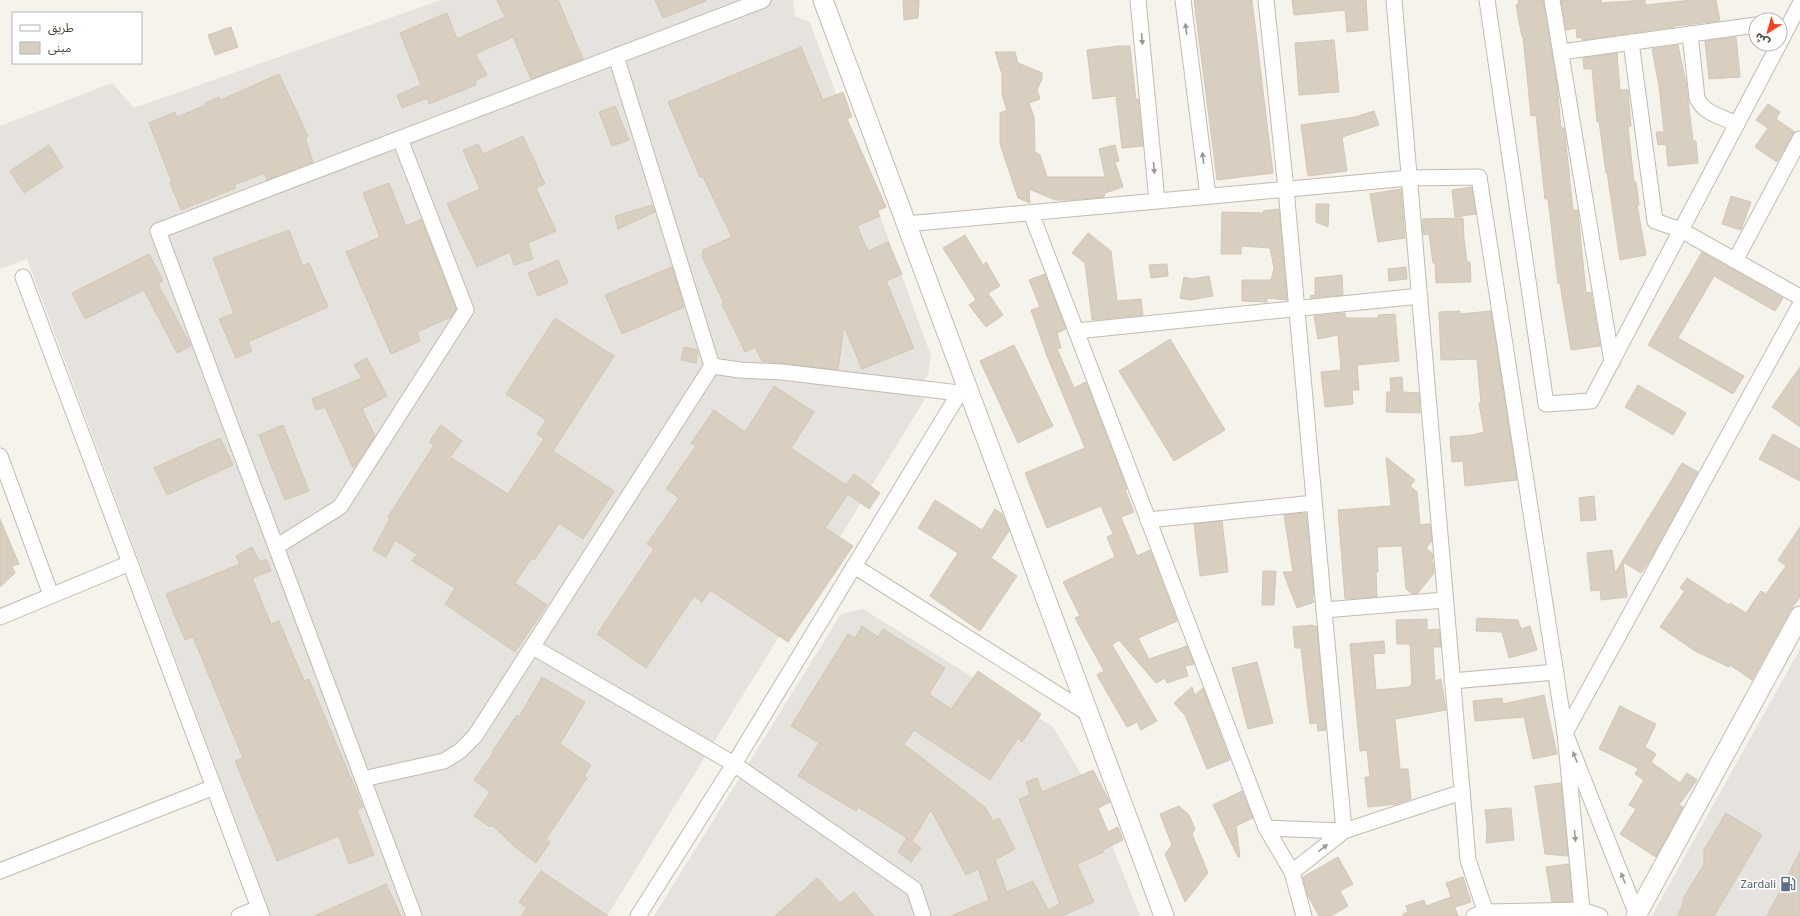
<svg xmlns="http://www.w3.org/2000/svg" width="1800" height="916" viewBox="0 0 1800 916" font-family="'Noto Sans','Noto Sans Arabic',sans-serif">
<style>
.industrial{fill:#e6e2dd}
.building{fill:#d8cfc1;stroke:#d3c7b4}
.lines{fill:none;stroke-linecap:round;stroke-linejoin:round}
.minor-casing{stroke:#c2bbae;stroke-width:17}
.tertiary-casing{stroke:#c2bbae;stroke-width:21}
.minor{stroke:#fff;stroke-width:15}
.tertiary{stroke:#fff;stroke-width:19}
.oneway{fill:#9c9892}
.labels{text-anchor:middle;stroke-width:3;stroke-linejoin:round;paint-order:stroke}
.service-label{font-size:11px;fill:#4e5e75;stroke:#fff;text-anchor:end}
</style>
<rect width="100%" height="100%" fill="#f6f3ec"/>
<g class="industrial">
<polygon points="441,0 793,0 795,16 810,22 931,356 928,375 913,395 925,399 607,916 271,916 27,259 0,269 0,126 112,83 134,108"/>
<polygon points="863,609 1053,727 1089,787 1140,916 654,916 841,614"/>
<polygon points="1800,649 1800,916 1652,916 1685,856"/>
</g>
<g class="building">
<polygon points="497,0 558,0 583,59 531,79 513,37 475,54 487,75 475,81 476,85 429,104 427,98 402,108 397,95 421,85 400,33 447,13 457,39 505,17"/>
<polygon points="655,0 706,0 706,1 663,18"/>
<polygon points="903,0 919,0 918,18 904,20"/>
<polygon points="1194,0 1252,0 1273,173 1217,180"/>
<polygon points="1292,0 1366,0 1368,30 1347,32 1345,10 1294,15"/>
<polygon points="1518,0 1543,0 1557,84 1561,128 1564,128 1565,135 1573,210 1578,210 1578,212 1586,293 1591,292 1600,346 1571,350 1560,283 1558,283 1548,199 1545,199 1536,115 1531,116 1523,37 1522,37 1516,5 1519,4"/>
<polygon points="1561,0 1601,0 1602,3 1645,0 1645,5 1692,0 1716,0 1720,21 1674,26 1674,27 1582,40 1582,37 1577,38 1576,28 1566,30"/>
<polygon points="231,27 238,47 215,55 208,35"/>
<polygon points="1736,37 1740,77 1709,79 1705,41"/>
<polygon points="1334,40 1339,92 1299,95 1295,43"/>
<polygon points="1678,45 1686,83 1693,141 1696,141 1698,163 1668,166 1666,144 1658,145 1656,132 1664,132 1659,86 1652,49"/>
<polygon points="1119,46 1130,46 1136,100 1138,99 1143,146 1122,148 1116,96 1093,99 1087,50"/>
<polygon points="801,47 823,100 843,92 852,117 847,119 886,207 877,211 880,216 857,226 868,251 888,242 902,274 886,281 914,348 862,369 844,326 838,370 762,361 755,347 745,352 722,304 724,303 702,257 703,250 732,237 703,177 700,177 668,102"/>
<polygon points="995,52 1015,52 1018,63 1042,73 1042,79 1037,90 1040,99 1029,103 1034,117 1035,152 1040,155 1047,177 1105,177 1099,149 1115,145 1119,161 1115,162 1123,187 1105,193 1104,197 1070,200 1055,200 1029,189 1030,203 1018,198 1000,144 1000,113 1007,110 1002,95 1002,74"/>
<polygon points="1617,53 1620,90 1628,90 1631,126 1628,127 1634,182 1636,182 1639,205 1637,205 1646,255 1620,260 1607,172 1606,173 1599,121 1597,122 1592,69 1584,69 1583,58"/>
<polygon points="279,74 308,136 305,137 313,162 267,180 265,173 234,185 236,188 181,210 170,183 172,182 149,123 175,112 177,117 206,105 205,103 219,97 221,100"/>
<polygon points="1768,104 1780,112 1776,119 1795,132 1777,162 1755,147 1768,128 1756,120"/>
<polygon points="615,106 629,140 612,146 599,112"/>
<polygon points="1374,111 1379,125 1342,137 1347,171 1308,176 1301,125 1355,117"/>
<polygon points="523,136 545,184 536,188 556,231 528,243 533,259 514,265 510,252 477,267 447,204 480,189 463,150 478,144 483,154"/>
<polygon points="49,145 63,167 24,193 10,171"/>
<polygon points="389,183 406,226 421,219 456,309 451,317 417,332 420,341 391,354 346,252 380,237 363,193"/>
<polygon points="1472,187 1476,214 1455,217 1452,190"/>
<polygon points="1401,189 1405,238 1378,242 1370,194"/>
<polygon points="1731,196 1751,202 1741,230 1722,224"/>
<polygon points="1316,204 1329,204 1328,227 1316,222"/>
<polygon points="652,205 655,212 618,229 615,216"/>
<polygon points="1279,209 1287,300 1267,298 1267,302 1242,301 1242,280 1271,280 1274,268 1270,248 1241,246 1241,254 1221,254 1222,212 1264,213 1263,211"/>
<polygon points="1463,218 1464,239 1467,262 1470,262 1471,282 1436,283 1435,263 1433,263 1429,234 1423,235 1422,219"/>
<polygon points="289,230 303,266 309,263 328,307 248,342 252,351 236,358 219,319 234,313 213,258"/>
<polygon points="1088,233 1111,251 1117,301 1141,299 1143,315 1092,320 1085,263 1072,253"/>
<polygon points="965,235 983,265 986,262 1000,286 988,293 1003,315 986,327 969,305 976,300 943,248"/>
<polygon points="1702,252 1783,298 1775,311 1714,276 1678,338 1744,376 1733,394 1648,345"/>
<polygon points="149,254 163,281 158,284 191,346 177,353 144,290 85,319 72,293"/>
<polygon points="558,260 568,283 538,296 528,273"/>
<polygon points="1167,264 1168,276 1151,278 1149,265"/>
<polygon points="672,267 684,307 622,334 605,295"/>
<polygon points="1406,267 1407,279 1389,281 1388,269"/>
<polygon points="1045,274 1066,329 1057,333 1061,348 1057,349 1074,388 1086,382 1127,489 1125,490 1134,512 1121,517 1137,556 1150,550 1177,621 1138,638 1149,659 1187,646 1194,664 1185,666 1188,676 1167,683 1165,678 1156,683 1119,640 1112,645 1157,721 1141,730 1137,722 1127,727 1097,675 1104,671 1075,618 1080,616 1063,582 1115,557 1107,537 1113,534 1101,506 1047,528 1025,473 1085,448 1047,356 1031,310 1040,307 1029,280"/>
<polygon points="1342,275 1343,295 1311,298 1310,296 1315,295 1315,278"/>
<polygon points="1209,276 1213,296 1190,300 1180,298 1184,277 1193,279"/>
<polygon points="1460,311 1460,314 1491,311 1517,480 1465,486 1463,461 1452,462 1450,437 1472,435 1484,432 1479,403 1481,403 1477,359 1441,360 1439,312"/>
<polygon points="1345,313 1346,318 1378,318 1378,315 1395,314 1399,361 1357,365 1359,390 1352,390 1353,404 1325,407 1321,372 1341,370 1338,335 1318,339 1314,316"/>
<polygon points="555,318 614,356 553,451 614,491 583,539 559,523 534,560 532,558 515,583 547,605 515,652 445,604 455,588 412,561 417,554 395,540 386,557 373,550 390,518 388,517 434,445 429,442 441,425 462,441 450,457 508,494 544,439 537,434 546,420 506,394"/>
<polygon points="1170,339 1225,430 1174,461 1119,371"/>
<polygon points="1014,345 1053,426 1018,443 980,361"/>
<polygon points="684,347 698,350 696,363 681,360"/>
<polygon points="367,358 387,396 362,409 375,436 355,466 353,468 325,407 316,410 312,399 362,378 354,365"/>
<polygon points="1800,367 1800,427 1772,407"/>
<polygon points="1402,377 1403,392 1419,393 1420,413 1386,412 1387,392 1391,392 1390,378"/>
<polygon points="1638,385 1686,413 1673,435 1625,407"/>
<polygon points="774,386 814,412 791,448 846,485 854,474 880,493 869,509 848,494 825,528 853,546 788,642 710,590 702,602 694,596 646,668 597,634 654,549 647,544 679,498 666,489 696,446 691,443 714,410 745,432"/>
<polygon points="283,425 309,491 285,500 259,435"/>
<polygon points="1773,434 1800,449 1800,481 1759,459"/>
<polygon points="220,438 233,465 167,495 154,468"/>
<polygon points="1386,457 1415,480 1410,486 1417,492 1420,525 1430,524 1432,541 1426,548 1433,554 1432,562 1433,563 1434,573 1418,593 1412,594 1406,589 1402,546 1377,547 1378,572 1376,572 1377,597 1345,599 1338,510 1391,506"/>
<polygon points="1682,463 1698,472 1651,558 1641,573 1623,562 1627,597 1601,600 1600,590 1591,591 1587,553 1612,550 1615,573"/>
<polygon points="1594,496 1596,520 1581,521 1579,498"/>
<polygon points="935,500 982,530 995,509 1002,514 1009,531 991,558 1017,576 980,631 930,596 958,553 918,528"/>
<polygon points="1306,513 1314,596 1312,597 1314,602 1297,608 1283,572 1293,572 1284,515"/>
<polygon points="0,519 19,564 12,566 15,573 0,587"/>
<polygon points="1222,521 1228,572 1200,576 1194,524"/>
<polygon points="1800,527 1800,597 1790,611 1752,680 1730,665 1729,667 1695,651 1660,627 1685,591 1680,588 1687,578 1729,605 1730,603 1746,613 1761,591 1766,594 1786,566 1778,560"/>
<polygon points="252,547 260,562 266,559 271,571 252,578 271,624 279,621 304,681 309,679 363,807 357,810 374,855 349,864 339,836 277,861 235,761 243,758 193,637 185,640 166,594 240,564 236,556"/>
<polygon points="1263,571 1276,571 1274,605 1262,605"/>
<polygon points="1477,618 1518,620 1521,629 1530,626 1537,650 1509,658 1502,632 1476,631"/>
<polygon points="1427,619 1427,630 1439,629 1441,647 1433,647 1435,681 1441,679 1446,710 1395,719 1400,769 1408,769 1411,799 1396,804 1368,807 1365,777 1370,777 1367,750 1360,751 1350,644 1384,641 1385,653 1373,654 1376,690 1410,687 1410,685 1412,685 1410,644 1397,644 1396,620"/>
<polygon points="1312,625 1317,627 1326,730 1318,731 1317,723 1310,724 1301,648 1295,648 1293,627"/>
<polygon points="862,626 878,637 883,629 945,668 929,694 951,709 978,671 1041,714 1022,742 1018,738 990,780 914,730 904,744 985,807 993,821 999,818 1015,849 995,860 1007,892 1033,881 1048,910 1060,904 1019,799 1030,795 1026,782 1037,778 1042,792 1093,770 1110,802 1098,808 1108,832 1118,827 1123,840 1102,850 1104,852 1077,864 1094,902 1062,916 951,916 989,900 978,869 966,875 931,810 912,841 858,807 856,811 798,776 819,743 791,726 848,634 855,638"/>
<polygon points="1257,662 1273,723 1248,729 1232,668"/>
<polygon points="542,677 585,702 560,744 591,765 584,776 587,778 546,839 550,842 536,863 515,847 492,825 490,827 474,816 490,792 474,780 493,753 492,752 517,715 519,717"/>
<polygon points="1192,687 1195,695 1203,688 1230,760 1207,769 1185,715 1174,703"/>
<polygon points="1544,695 1557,754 1533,759 1524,717 1475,721 1473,701 1502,698 1503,704"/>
<polygon points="1620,706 1656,724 1645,747 1656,754 1651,762 1680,783 1687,773 1697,780 1679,805 1683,807 1656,857 1620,834 1636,809 1629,805 1644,780 1635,774 1638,768 1599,749"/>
<polygon points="1561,783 1568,856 1545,854 1535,786"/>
<polygon points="1242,791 1253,818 1236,826 1240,857 1238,857 1213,805"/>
<polygon points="1179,806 1189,815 1195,829 1192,834 1208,873 1185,902 1165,854 1172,845 1160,814"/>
<polygon points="1511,808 1514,840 1486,843 1487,827 1485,810"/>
<polygon points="1726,813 1762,835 1714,916 1677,916 1683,905 1683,899 1704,864 1704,850"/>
<polygon points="907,838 921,848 911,862 898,852"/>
<polygon points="1800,851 1800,916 1767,916"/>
<polygon points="1338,857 1353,884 1340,891 1348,906 1331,916 1319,916 1307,894 1303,877"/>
<polygon points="1569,864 1572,901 1552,902 1546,867"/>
<polygon points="541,871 608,916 521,916 527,908 519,902"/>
<polygon points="1463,877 1471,902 1455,907 1446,883"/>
<polygon points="817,878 840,903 854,892 874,916 775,916"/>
<polygon points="386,884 401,916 314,916"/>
<polygon points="1451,897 1458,916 1403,916 1403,914 1408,912 1406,906 1424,900 1426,906"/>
</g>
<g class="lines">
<defs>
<g id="minor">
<polyline points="1138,0 1157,201"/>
<polyline points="1183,0 1208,196"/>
<polyline points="1266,0 1286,189 1344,831 1462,792"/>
<polyline points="1394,0 1468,860 1487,916"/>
<polyline points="1487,0 1546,404 1591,401 1779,44"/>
<polyline points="1552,0 1612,362"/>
<path d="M 1690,34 L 1697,98 C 1704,114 1723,117 1737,124"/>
<polyline points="1631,42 1655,221 1681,230 1800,297"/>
<polyline points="1780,42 1800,4"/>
<polyline points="1561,52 1756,25"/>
<polyline points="1031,213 1266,828 1292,872 1304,916"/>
<polyline points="906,224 1409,178 1479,177 1565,733 1800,305"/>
<polyline points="1735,261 1800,139"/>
<polyline points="23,277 262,916"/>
<polyline points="1076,331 1420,296"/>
<polyline points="712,366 740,370 782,372 959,393"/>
<polyline points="0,456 51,595"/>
<polyline points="1148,520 1314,503"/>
<polyline points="276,547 340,507 466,310 400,139"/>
<polyline points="854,566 1089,714"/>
<polyline points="1324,610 1445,600"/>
<polyline points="0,617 130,563"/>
<polyline points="533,647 734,764 914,889 923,916"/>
<polyline points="1452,681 1556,672"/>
<polyline points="363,779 444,761 460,751 475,736 712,366 616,56"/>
<polyline points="1266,828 1344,831 1292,872"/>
<polyline points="0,871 214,787"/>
<polyline points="239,916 259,908"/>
<polyline points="414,916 158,231 763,0"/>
<polyline points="638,916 734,764 966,382"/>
<polyline points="1474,916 1485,912 1582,910 1600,916"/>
<polyline points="1584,916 1582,910 1565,733 1637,915"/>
</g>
<g id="tertiary">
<polyline points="823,0 1164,916"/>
<polyline points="1636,916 1800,616"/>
</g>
</defs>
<use href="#minor" class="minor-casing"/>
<use href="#tertiary" class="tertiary-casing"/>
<use href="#minor" class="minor"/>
<use href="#tertiary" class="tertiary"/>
</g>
<defs><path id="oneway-solid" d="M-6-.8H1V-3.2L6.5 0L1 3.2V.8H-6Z"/></defs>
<g class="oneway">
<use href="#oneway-solid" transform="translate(1186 29) rotate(-97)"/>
<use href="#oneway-solid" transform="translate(1142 39) rotate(85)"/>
<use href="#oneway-solid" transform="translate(1203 158) rotate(-97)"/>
<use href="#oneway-solid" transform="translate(1154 168) rotate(85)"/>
<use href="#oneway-solid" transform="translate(1575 757) rotate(-112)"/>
<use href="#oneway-solid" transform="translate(1575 836) rotate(85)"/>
<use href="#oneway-solid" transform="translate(1323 848) rotate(-38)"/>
<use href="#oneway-solid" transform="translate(1623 878) rotate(-112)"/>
</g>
<defs>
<symbol id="fuel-bare" viewBox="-9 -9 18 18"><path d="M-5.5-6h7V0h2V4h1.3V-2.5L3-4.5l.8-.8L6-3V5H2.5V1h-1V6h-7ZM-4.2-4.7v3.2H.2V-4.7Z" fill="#5c6f8a" stroke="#fff" stroke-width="2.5" paint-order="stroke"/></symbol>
</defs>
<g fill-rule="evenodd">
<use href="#fuel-bare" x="1777" y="873" width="22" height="22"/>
</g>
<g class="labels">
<g class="service-label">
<text x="1776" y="888">Zardali</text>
</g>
</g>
<rect x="12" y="12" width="130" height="52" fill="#ffffff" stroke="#b7b4b0"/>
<rect x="20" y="25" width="20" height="6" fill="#ffffff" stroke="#b7b4b0"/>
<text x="48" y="32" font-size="12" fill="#4b4439">طريق</text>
<rect x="20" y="42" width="20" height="12" fill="#d8cfc1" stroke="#b7b4b0"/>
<text x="48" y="52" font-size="12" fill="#4b4439">مبنى</text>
<g transform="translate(1768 32) rotate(217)"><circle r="19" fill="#ffffff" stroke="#b7b4b0"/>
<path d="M0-3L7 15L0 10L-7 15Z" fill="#fc3f1d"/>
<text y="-6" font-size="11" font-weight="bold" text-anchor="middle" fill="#4b4439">ش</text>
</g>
</svg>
